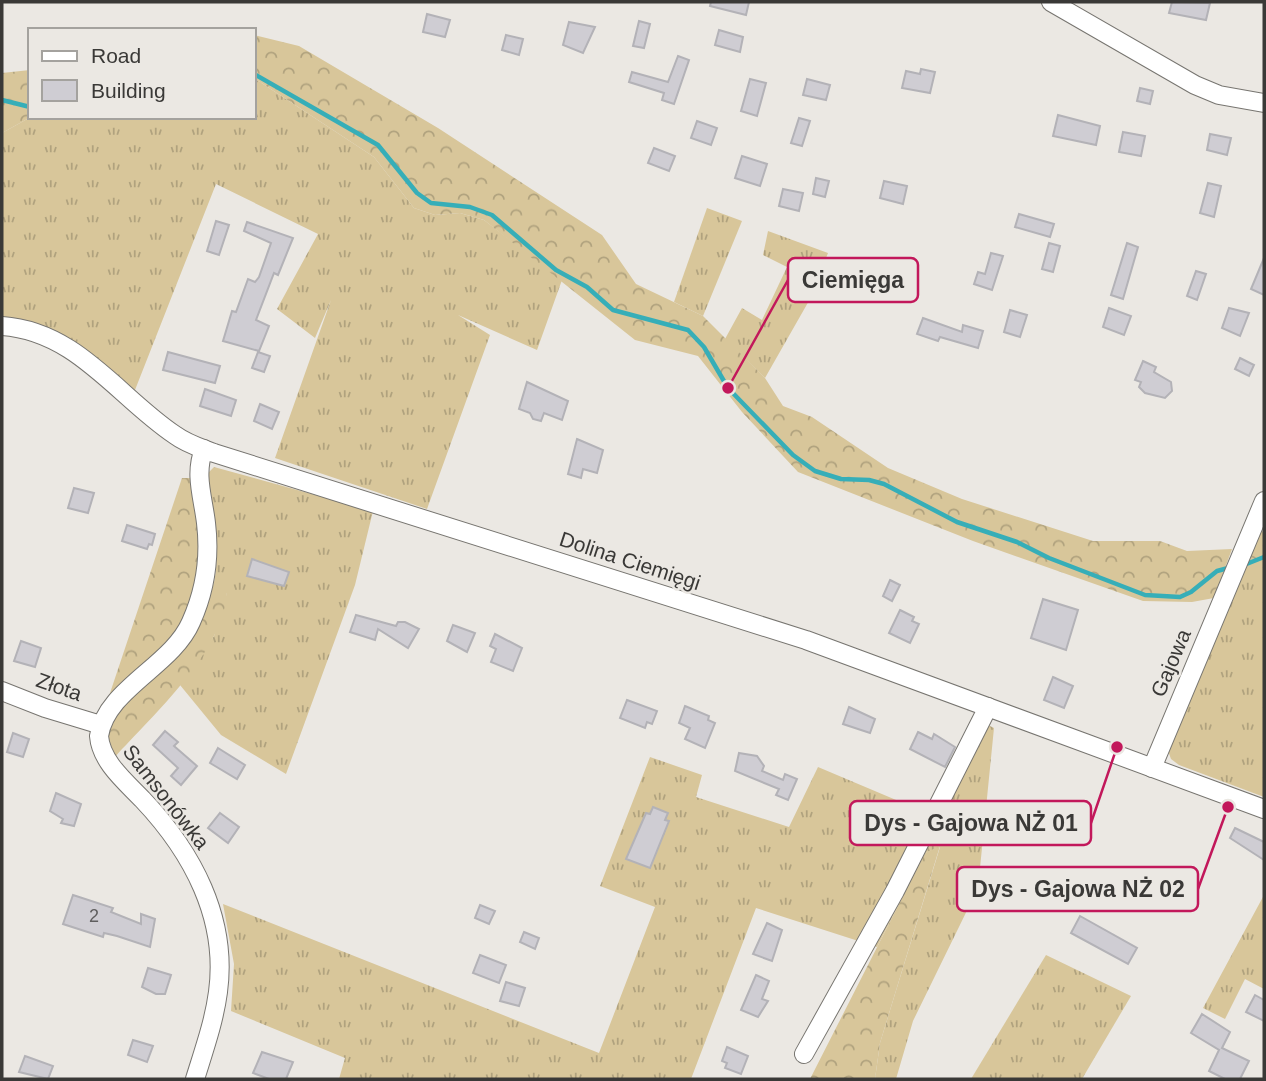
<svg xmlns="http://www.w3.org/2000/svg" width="1266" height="1081" viewBox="0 0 1266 1081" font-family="Helvetica,sans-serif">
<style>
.grass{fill:url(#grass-tufts)}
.forest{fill:url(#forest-crowns)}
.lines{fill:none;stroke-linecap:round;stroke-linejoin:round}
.stream{stroke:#36aeb8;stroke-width:4.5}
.building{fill:#cfcdd3;stroke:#b3b2b7;stroke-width:2}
.minor-casing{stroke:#777570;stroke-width:20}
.minor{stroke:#fff;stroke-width:18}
.labels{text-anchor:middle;stroke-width:5;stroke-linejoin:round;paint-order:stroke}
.number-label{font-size:18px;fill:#5f5e5e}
.street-label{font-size:21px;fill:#3a3937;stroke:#ebe8e3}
.leader{fill:none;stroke:#c2185b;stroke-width:2.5}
.callout-dot{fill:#c2185b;stroke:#ebe8e3;stroke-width:2.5}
.callout{fill:#ebe8e3;stroke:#c2185b;stroke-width:2.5}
.callout-label{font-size:23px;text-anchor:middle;font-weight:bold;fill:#3a3937}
</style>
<defs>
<pattern id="grass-tufts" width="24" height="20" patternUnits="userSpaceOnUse" patternTransform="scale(1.75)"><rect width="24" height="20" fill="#d8c69a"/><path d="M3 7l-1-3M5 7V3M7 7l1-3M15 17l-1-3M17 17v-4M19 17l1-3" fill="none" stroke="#b0a27e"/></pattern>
<pattern id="forest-crowns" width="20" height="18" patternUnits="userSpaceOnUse" patternTransform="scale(1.75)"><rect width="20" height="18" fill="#d8c69a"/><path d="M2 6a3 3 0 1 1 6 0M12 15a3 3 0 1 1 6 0" fill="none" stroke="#b0a27e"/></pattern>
</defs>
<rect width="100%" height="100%" fill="#ebe8e3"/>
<g class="grass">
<path d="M 254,78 L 374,157 L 414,208 L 435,215 L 460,213 L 484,220 L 562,280 L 537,350 L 458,315 L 490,335 L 427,509 L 275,458 L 331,300 L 315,338 L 277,309 L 318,234 L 216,184 L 135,390 C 93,355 57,325 2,320 L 2,133 L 29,118 L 40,117 L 254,117 Z"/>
<polygon points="707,208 742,221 703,316 674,302"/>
<polygon points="768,231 828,253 810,299 765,378 725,339 742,308 762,320 787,267 763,255"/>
<path d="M 214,467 L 373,511 L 355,585 L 286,774 L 221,735 L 180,685 L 214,636 L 227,593 L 212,590 C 223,555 211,510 207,474 Z"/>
<polygon points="1264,557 1264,797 1179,765 1171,759 1167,748 1237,585 1248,564"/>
<polygon points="972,717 994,728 978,888 913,1021 896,1079 875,1079 880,1043 940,847 925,853 877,947 756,908 691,1079 339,1079 345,1058 231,1011 234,964 223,904 599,1053 655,907 600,886 650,757 702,775 696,797 789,827 818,767 934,816"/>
<polygon points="1264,895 1264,989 1245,979 1225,1019 1203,1008"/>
<polygon points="1046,955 1131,996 1082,1079 971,1079"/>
</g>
<g class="forest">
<polygon points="254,35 299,46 438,128 602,235 636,284 703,316 765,378 783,406 812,417 888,468 962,499 1093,541 1160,541 1187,551 1232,549 1214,598 1192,602 1143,601 973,541 798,472 742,412 698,356 635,340 484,220 460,213 435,215 414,208 374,157 254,78"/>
<polygon points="30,70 30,117 40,117 29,118 2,133 2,73"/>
<path d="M 182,478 L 191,478 L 201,529 L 197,585 L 227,592 C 224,651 153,715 115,757 L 109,740 L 107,702 Z"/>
<polygon points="1261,531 1264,532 1264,557 1248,564"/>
<polygon points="940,846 880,1043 875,1079 810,1079 925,853"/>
</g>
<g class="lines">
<g class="stream">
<polyline points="254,74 378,145 417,193 431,203 470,207 492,215 556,270 587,287 613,310 688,330 704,347 728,388 793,455 815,471 841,479 869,480 884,484 957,522 1017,542 1049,558 1145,595 1180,597 1191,592 1217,571 1232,567"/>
<polyline points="2,100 30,107"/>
<polyline points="1244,565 1264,557"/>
</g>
</g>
<g class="building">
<polygon points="711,2 749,2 746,15 710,6"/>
<polygon points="1172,2 1210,3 1206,20 1169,13"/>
<polygon points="427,14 450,20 445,37 423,32"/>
<polygon points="639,21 650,24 644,48 633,46"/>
<polygon points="569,22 595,27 583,53 563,45"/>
<polygon points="719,30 743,37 740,52 715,45"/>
<polygon points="506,35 523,39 519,55 502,50"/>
<polygon points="678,56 689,60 674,104 662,100 664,93 629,82 632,72 668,82"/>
<polygon points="921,69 935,72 930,93 902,88 906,71 920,74"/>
<polygon points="750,79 766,83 757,116 741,111"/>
<polygon points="807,79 830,85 826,100 803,95"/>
<polygon points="1140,88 1153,91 1150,104 1137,101"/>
<polygon points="1058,115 1100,126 1096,145 1053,136"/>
<polygon points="799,118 810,121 802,146 791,143"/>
<polygon points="697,121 717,128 711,145 691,138"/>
<polygon points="1123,132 1145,136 1141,156 1119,152"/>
<polygon points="1210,134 1231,138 1227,155 1207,150"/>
<polygon points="654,148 675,156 669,171 648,163"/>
<polygon points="742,156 767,164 760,186 735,178"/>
<polygon points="816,178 829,181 825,197 813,194"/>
<polygon points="884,181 907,186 903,204 880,198"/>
<polygon points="1208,183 1221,186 1214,217 1200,213"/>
<polygon points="783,189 803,193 799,211 779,206"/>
<polygon points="1019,214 1054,224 1050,237 1015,227"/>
<polygon points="216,221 229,225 219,255 207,251"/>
<polygon points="247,222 293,238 278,275 274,273 256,320 269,326 259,351 223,341 232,311 236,312 248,279 255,282 259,277 271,243 244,231"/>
<polygon points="1049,243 1060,246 1053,272 1042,269"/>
<polygon points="1127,243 1138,247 1123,299 1111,295"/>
<polygon points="991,253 1003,256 992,290 974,284 978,272 985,274"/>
<polygon points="1264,258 1264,295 1251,289"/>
<polygon points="1196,271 1206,274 1197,300 1187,296"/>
<polygon points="1109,308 1131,316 1124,335 1103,327"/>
<polygon points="1229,308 1249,313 1240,336 1222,328"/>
<polygon points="1010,310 1027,315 1020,337 1004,332"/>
<polygon points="923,318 962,332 963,325 983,331 978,348 940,337 938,341 917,334"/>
<polygon points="168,352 220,366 215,383 163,370"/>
<polygon points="258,352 270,356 264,372 252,368"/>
<polygon points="1240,358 1254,365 1249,376 1235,369"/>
<polygon points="1143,361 1156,367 1154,372 1171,382 1172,391 1165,398 1145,393 1139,387 1141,382 1135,380"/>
<polygon points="527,382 568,401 562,420 544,413 541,421 533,419 530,413 519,409"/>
<polygon points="205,389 236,400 231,416 200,406"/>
<polygon points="260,404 279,412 272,429 254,421"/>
<polygon points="577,439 603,450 597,473 583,469 581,478 568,474"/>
<polygon points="74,488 94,493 88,513 68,508"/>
<polygon points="127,525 155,534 152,545 149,544 147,549 122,541"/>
<polygon points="252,559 289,572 284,586 247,576"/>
<polygon points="890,580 900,585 892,601 883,596"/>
<polygon points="1043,599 1078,610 1066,650 1031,638"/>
<polygon points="900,610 914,617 912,621 919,624 910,643 889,633"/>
<polygon points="356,615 396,626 398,622 405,622 419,629 408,648 378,629 375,640 350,632"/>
<polygon points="453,625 475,633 467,652 447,641"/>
<polygon points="495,634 522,648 513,671 491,662 496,649 490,646"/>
<polygon points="21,641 41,648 35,667 14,661"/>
<polygon points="1053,677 1073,686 1064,708 1044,700"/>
<polygon points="627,700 657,711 652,724 647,722 645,728 620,718"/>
<polygon points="685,706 709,716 708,720 715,723 705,748 685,739 690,728 679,723"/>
<polygon points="849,707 875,719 870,733 843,724"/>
<polygon points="165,731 178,742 174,746 197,766 181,785 171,776 178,768 153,745"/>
<polygon points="918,732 932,739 934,734 955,747 945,767 910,749"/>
<polygon points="13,733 29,739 23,757 7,752"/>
<polygon points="218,748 245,765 237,779 210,763"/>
<polygon points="739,753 757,756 764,766 762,771 783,780 785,774 797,779 788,800 776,795 779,789 735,771"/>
<polygon points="56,793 81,804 74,826 61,823 63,819 50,811"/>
<polygon points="653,807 668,813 665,820 669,821 650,868 626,859 646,813 650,814"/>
<polygon points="220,813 239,827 228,843 208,828"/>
<polygon points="1235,828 1264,842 1264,860 1230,838"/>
<polygon points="73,895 113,908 111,912 141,924 141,914 155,919 150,947 117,936 104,933 103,937 63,924"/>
<polygon points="480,905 495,911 489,924 475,918"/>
<polygon points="1080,916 1137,948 1128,964 1071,933"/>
<polygon points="767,923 782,930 772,961 753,954"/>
<polygon points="524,932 539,938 535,949 520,942"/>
<polygon points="480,955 506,965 499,983 473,973"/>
<polygon points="148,968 171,975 165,994 156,994 142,987"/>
<polygon points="756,975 769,981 762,999 768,1001 758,1017 741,1010"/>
<polygon points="506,982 525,988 519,1006 500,1001"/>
<polygon points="1255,995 1264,1000 1264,1021 1246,1012"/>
<polygon points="1202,1014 1230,1032 1222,1048 1249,1061 1240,1079 1225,1079 1209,1071 1219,1050 1191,1033"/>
<polygon points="133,1040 153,1046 147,1062 128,1055"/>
<polygon points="727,1047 748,1056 741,1074 725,1068 727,1063 722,1061"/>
<polygon points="262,1052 293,1062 286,1079 269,1079 253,1073"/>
<polygon points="25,1056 53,1066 48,1079 19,1072"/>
</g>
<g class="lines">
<defs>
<g id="minor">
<polyline points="1051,2 1195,85 1219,95 1264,103"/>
<path d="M 2,326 C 77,331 118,397 175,435 C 187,444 201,448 214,453 L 806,640 L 1264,809"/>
<polyline points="2,691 45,708 101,725"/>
<polyline points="1152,768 1264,501"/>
<polyline points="804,1054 895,891 988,707"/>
<path d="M 195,1079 C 204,1050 214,1022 218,992 C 228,918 192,852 143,800 C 126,782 101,762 99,736 C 106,689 172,666 191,622 C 205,591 210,556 206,523 C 203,497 194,474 204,449"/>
</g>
</defs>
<use href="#minor" class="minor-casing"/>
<use href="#minor" class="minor"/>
</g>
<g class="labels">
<g class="number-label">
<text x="94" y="922">2</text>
</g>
<g class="street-label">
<text transform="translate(630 561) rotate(18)" y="7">Dolina Ciemięgi</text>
<text transform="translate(1171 663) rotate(-67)" y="7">Gajowa</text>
<text transform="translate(59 687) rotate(19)" y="7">Złota</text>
<text transform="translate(166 797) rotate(52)" y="7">Samsonówka</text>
</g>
</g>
<path class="leader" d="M728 388L788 280M1117 747L1091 823M1228 807L1198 889"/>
<g class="callout-dot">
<circle cx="728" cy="388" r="7"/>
<circle cx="1117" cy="747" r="7"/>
<circle cx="1228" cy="807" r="7"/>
</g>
<g class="callout">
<rect x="788" y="258" width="130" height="44" rx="7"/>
<rect x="850" y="801" width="241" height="44" rx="7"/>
<rect x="957" y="867" width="241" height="44" rx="7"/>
</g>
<g class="callout-label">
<text x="853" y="288">Ciemięga</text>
<text x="971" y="831">Dys - Gajowa NŻ 01</text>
<text x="1078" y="897">Dys - Gajowa NŻ 02</text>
</g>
<rect width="1266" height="1081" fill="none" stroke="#3a3937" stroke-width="7"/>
<rect x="28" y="28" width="228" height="91" fill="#ebe8e3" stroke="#a4a29e" stroke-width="2"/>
<rect x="42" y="51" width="35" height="10" fill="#ffffff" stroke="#a4a29e" stroke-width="2"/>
<text x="91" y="63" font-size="21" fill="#3a3937">Road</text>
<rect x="42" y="80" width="35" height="21" fill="#cfcdd3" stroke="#a4a29e" stroke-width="2"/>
<text x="91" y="98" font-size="21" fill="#3a3937">Building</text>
</svg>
